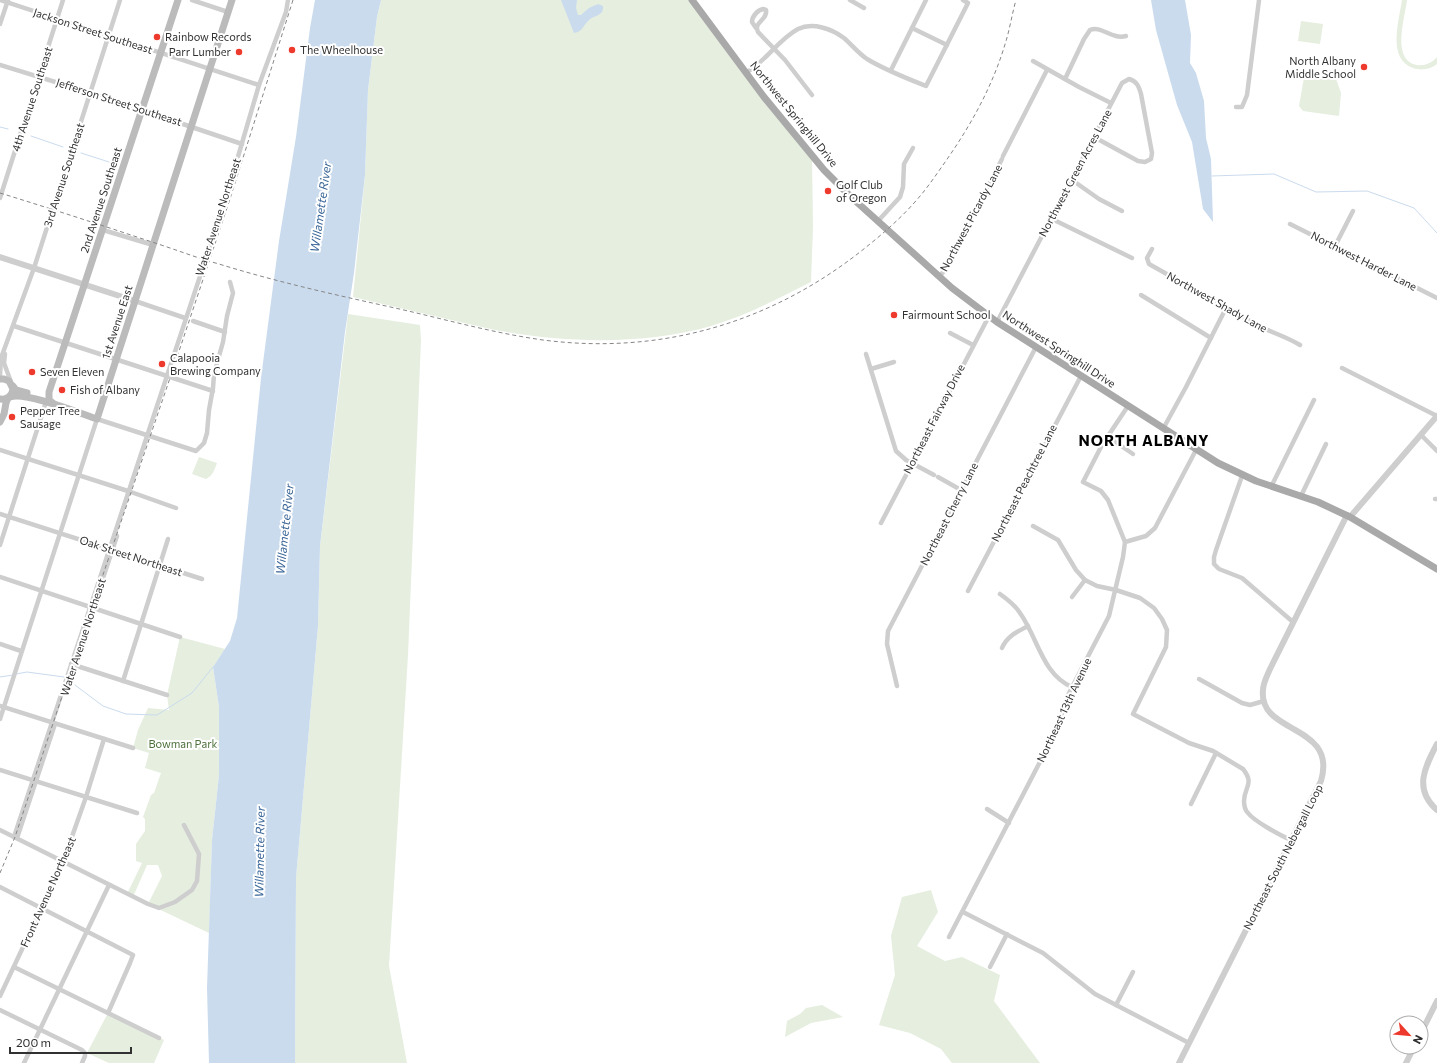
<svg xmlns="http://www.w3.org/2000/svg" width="1437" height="1063" viewBox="0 0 1437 1063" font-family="Commissioner,sans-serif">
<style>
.green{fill:#e5eedf}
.water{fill:#cadbee}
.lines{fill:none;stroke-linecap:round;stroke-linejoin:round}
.stream{stroke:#cadbee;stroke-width:1}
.minor{stroke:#cecece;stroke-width:4.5}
.tertiary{stroke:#cecece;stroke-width:6}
.secondary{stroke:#bbb;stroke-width:7}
.primary{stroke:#a9a9a9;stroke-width:7}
.rail{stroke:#868686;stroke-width:1;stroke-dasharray:4 3;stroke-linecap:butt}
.poi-dot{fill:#ee3a2d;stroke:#fff;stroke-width:1.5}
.labels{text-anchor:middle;stroke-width:4;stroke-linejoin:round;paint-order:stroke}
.street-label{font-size:11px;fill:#313131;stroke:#fff}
.poi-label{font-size:11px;fill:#313131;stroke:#fff;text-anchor:start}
.park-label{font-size:11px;fill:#4c703b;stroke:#fff}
.water-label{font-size:12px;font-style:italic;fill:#3a6698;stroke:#fff}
.district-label{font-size:15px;font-weight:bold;letter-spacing:1px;fill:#000;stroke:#fff}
</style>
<rect width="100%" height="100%" fill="#fff"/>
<g class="green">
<path d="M 381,0 L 692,0 L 812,157 L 813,227 L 811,282 C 779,298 746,316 711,326 C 642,346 556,343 486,328 C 441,318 397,307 353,297 L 365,175 L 368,90 L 377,17 Z"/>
<path d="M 1402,0 L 1407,0 C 1405,18 1391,60 1417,65 C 1425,66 1432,63 1437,57 L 1437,64 C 1431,69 1422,71 1413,68 C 1387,59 1399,21 1402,0 Z"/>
<polygon points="1301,21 1323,24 1320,44 1298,41"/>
<polygon points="1305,72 1335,76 1341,93 1339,116 1303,111 1299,106"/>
<polygon points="348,314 420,325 421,340 408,655 389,966 407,1063 295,1063 296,878 318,626 320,546"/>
<path d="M 199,457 L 217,463 C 214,471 213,475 206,479 L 192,474 Z"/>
<polygon points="180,637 225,649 213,667 219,707 219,775 212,840 209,933 148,904 162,876 158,865 147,865 133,897 127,894 142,863 136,861 136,844 145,831 145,819 143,817 151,795 154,793 161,773 145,768 149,753 133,748 138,730 148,708 169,710 167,695"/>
<polygon points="931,890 938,912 917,946 945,961 962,957 1000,975 994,1001 1040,1063 952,1063 941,1049 910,1033 879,1025 895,975 891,936 902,897"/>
<polygon points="822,1005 843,1017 811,1023 785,1037 787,1021 800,1014 806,1008"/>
<polygon points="108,1013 164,1040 154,1063 109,1063 87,1053"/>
</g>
<g class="water">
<polygon points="315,0 381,0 377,17 368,90 365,175 354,273 345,332 320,546 318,626 296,878 295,1063 209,1063 207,988 212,840 219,775 219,707 213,667 230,641 237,618 261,378 279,241 296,137 310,28"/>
<path d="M 561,0 L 577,0 L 576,8 L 578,15 L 581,15 L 589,8 L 598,4 L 603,6 C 603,9 603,11 601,13 C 598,16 592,17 589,20 C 583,25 583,32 574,33 Z"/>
<polygon points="1151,0 1185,0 1191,35 1190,63 1196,73 1204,101 1206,138 1211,159 1213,222 1203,209 1192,142 1177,105 1156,30"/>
</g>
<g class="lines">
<g class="stream">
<polyline points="0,127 8,129"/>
<polyline points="31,136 63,147"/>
<polyline points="81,153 109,162"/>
<polyline points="1212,176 1274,174 1316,192 1367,191 1414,208 1437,233"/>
<polyline points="16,674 27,672 64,677"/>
<polyline points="0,677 13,675"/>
<polyline points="75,685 103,706 126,714 157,715 192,693 213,667"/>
</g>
<g class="minor">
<polyline points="0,0 259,85"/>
<polyline points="192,0 228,12"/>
<polyline points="850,0 864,8"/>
<polyline points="0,24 8,0"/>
<path d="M 756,28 L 752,22 C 752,16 758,10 763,9 L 766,10 C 768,20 753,22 758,32 L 785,60 L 812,95"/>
<polyline points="912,28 947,45"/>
<polyline points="1033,61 1079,87 1111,103"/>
<polyline points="0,65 91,93 242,144"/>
<polyline points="891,70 926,0"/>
<path d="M 747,72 C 766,61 779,39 798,29 C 813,22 832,29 844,38 C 852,45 858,53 867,59 C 885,70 906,78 926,86 L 968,3 L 963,0"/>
<path d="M 1065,79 L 1084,39 L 1090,30 C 1101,25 1112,40 1126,36"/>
<polyline points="1236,107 1242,107 1247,95 1259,0"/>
<polyline points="1003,156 1047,70"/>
<polyline points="1072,180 1099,199 1122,211"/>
<polyline points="0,198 63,0"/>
<polyline points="1052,219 1132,258"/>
<polyline points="878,221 900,197 903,187 904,164 913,148"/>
<polyline points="1290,224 1437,298"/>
<polyline points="103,230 153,245"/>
<polyline points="1335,246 1353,211"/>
<path d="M 1152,249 L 1147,258 L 1149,264 L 1259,326 C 1273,333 1287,337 1300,345"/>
<polyline points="939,277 944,271 1002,159"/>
<polyline points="1141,295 1211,338"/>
<polyline points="135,301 185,318"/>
<polyline points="193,321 225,332"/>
<path d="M 997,322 L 1122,83 L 1129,79 C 1137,81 1139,87 1141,94 L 1152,153 L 1151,159 L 1145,162 L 1138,161 L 1094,137"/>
<polyline points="14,326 213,391"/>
<polyline points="950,333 973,345"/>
<polyline points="5,354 4,363 11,382"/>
<polyline points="866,354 896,451 906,460 934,475"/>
<polyline points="1342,368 1437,416"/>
<polyline points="871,369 894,362"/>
<polyline points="0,376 1,358 34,268 120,0"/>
<polyline points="1163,429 1186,387 1226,308"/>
<polyline points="1421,435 1437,451"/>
<polyline points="1108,437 1133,454"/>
<polyline points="0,450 131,492 176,508"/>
<polyline points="1242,476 1216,550 1214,557 1214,564 1219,569 1242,578 1293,622"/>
<polyline points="938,477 961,490"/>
<polyline points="1271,487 1314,400"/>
<polyline points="1301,496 1326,444"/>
<polyline points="1435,499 1437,499"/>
<polyline points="0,514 202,579"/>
<polyline points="881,523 989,316"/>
<path d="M 1033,526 L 1058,540 L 1076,570 L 1085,580 L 1097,586 L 1116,590 L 1140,598 L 1154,608 L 1162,619 L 1167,630 L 1166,647 L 1133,714 L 1189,743 L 1213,751 L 1243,769 C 1255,784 1244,787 1244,801 C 1244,806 1245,810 1248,813 C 1254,821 1281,836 1291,840"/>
<polyline points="1125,542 1108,500 1101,491 1083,482 1102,445 1128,406"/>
<polyline points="0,545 46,402"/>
<polyline points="0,577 180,637"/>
<polyline points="968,591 1081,376"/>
<path d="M 1000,594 C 1007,599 1015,605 1020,613 C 1038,638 1042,674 1072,687"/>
<polyline points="1072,597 1085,580"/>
<polyline points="89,620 117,536"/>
<polyline points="0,644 21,651"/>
<path d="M 1002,648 C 1007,636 1017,632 1028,626"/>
<polyline points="71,664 167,695"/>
<polyline points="1199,679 1242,703 1250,705 1264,701"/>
<polyline points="123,681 168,539"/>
<polyline points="897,686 887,644 888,631 1036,347"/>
<polyline points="0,706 133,748"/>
<polyline points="0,719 97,419 196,451 204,443 207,433 209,410 213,388 214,374 223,342 227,316 233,293 230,282"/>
<polyline points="0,770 137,813"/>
<polyline points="1191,804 1216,753"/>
<polyline points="987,809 1009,823"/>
<polyline points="0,830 148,904 159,908 175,902 192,890 197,881 199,854 184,825"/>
<polyline points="14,837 225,201 259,85 286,12 288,0"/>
<polyline points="17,838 55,724"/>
<polyline points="0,887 133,955 130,963 108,1013"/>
<polyline points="963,912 1043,953 1095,994 1189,1043"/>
<polyline points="949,937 1056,731 1069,693 1109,616 1123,557 1125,542 1146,536 1155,528 1196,450"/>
<polyline points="14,967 159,1038"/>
<polyline points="990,967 1007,934"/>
<polyline points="0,996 63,862 86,797 104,739"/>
<polyline points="1116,1005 1133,972"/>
<polyline points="0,1010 82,1050 85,1053 85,1056 82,1063"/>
<polyline points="24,1063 109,885"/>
</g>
<g class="tertiary">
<polyline points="0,257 135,301"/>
<polyline points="1350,517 1437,416"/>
<path d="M 1437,744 C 1425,767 1413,789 1437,810"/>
<polyline points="1421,1033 1437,1001"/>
<path d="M 1179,1063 L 1321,781 C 1338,723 1258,735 1263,690 C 1263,683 1267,676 1270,669 L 1347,515"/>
<polyline points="1406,1063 1414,1047"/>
</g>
<g class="secondary">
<path d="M 0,379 L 4,379 L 9,381 L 13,389 C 12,396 7,400 0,399"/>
<polyline points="13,386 16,390 27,393"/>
<path d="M 10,397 C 24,391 80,413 97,419 L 232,0"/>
<polyline points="55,405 49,400 49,392 178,0"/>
<polyline points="0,422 4,414 6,403 8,398"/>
</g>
<polyline class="primary" points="692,0 764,97 824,170 850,196 952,288 997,322 1218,463 1256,481 1318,502 1350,517 1437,569"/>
<g class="rail">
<path d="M 0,193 C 52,209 104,226 155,243 C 177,250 197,258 219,264 C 277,282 336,295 395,308 C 444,319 493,333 543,340 C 659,355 768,324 860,252 C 879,237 898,221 914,203 C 925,191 934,178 943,165 C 970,127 993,86 1006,41 C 1010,28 1012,14 1016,0"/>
<polyline points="0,873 15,837 92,607 170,378 229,202 293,0"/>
</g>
</g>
<g class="poi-dot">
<circle cx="157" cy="37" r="4"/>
<circle cx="292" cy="50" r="4"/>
<circle cx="239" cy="52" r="4"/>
<circle cx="1364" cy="67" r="4"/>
<circle cx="828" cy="191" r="4"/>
<circle cx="894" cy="315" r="4"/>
<circle cx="162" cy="364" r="4"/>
<circle cx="32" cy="372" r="4"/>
<circle cx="62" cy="390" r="4"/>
<circle cx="12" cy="417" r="4"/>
</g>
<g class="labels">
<g class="street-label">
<text transform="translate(93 31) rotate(18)" y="4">Jackson Street Southeast</text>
<text transform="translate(32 99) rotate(-72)" y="4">4th Avenue Southeast</text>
<text transform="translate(119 102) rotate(18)" y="4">Jefferson Street Southeast</text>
<text transform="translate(794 114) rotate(51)" y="4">Northwest Springhill Drive</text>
<text transform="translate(1075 173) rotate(-62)" y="4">Northwest Green Acres Lane</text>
<text transform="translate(64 175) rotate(-72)" y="4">3rd Avenue Southeast</text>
<text transform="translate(101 200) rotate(-72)" y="4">2nd Avenue Southeast</text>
<text transform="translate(218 217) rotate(-72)" y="4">Water Avenue Northeast</text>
<text transform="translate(971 218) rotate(-62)" y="4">Northwest Picardy Lane</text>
<text transform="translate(1364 261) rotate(27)" y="4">Northwest Harder Lane</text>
<text transform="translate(1217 302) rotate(29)" y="4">Northwest Shady Lane</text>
<text transform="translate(117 322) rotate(-72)" y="4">1st Avenue East</text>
<text transform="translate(1059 349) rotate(33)" y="4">Northwest Springhill Drive</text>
<text transform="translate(934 419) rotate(-63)" y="4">Northeast Fairway Drive</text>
<text transform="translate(1024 483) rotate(-63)" y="4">Northeast Peachtree Lane</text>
<text transform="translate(949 514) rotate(-63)" y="4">Northeast Cherry Lane</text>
<text transform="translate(131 556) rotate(18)" y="4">Oak Street Northeast</text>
<text transform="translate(83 637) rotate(-72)" y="4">Water Avenue Northeast</text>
<text transform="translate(1064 710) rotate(-65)" y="4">Northeast 13th Avenue</text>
<text transform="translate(1283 857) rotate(-63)" y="4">Northeast South Nebergall Loop</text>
<text transform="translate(48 892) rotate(-66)" y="4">Front Avenue Northeast</text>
</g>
<g class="poi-label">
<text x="165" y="41">Rainbow Records</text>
<text x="300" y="54">The Wheelhouse</text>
<text x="231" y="56" text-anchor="end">Parr Lumber</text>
<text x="1356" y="65" text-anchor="end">North Albany<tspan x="1356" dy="13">Middle School</tspan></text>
<text x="836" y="189">Golf Club<tspan x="836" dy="13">of Oregon</tspan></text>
<text x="902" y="319">Fairmount School</text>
<text x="170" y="362">Calapooia<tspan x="170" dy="13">Brewing Company</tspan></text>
<text x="40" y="376">Seven Eleven</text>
<text x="70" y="394">Fish of Albany</text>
<text x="20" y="415">Pepper Tree<tspan x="20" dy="13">Sausage</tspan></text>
</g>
<g class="park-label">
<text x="183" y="748">Bowman Park</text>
</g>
<g class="water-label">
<text transform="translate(321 207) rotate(-82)" y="4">Willamette River</text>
<text transform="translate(285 529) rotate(-84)" y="4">Willamette River</text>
<text transform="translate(260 852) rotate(-89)" y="4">Willamette River</text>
</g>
<g class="district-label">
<text x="1144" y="446">NORTH ALBANY</text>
</g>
</g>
<g transform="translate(1409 1035) rotate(117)"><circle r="19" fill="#ffffff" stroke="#adadad"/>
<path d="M0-3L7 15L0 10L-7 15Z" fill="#ee3a2d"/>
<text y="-6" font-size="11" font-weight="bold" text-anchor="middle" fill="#313131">N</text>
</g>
<path d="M10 1047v6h121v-6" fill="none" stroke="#313131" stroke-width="2"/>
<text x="16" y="1047" font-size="12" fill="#313131" stroke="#ffffff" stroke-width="3" paint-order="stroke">200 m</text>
</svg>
